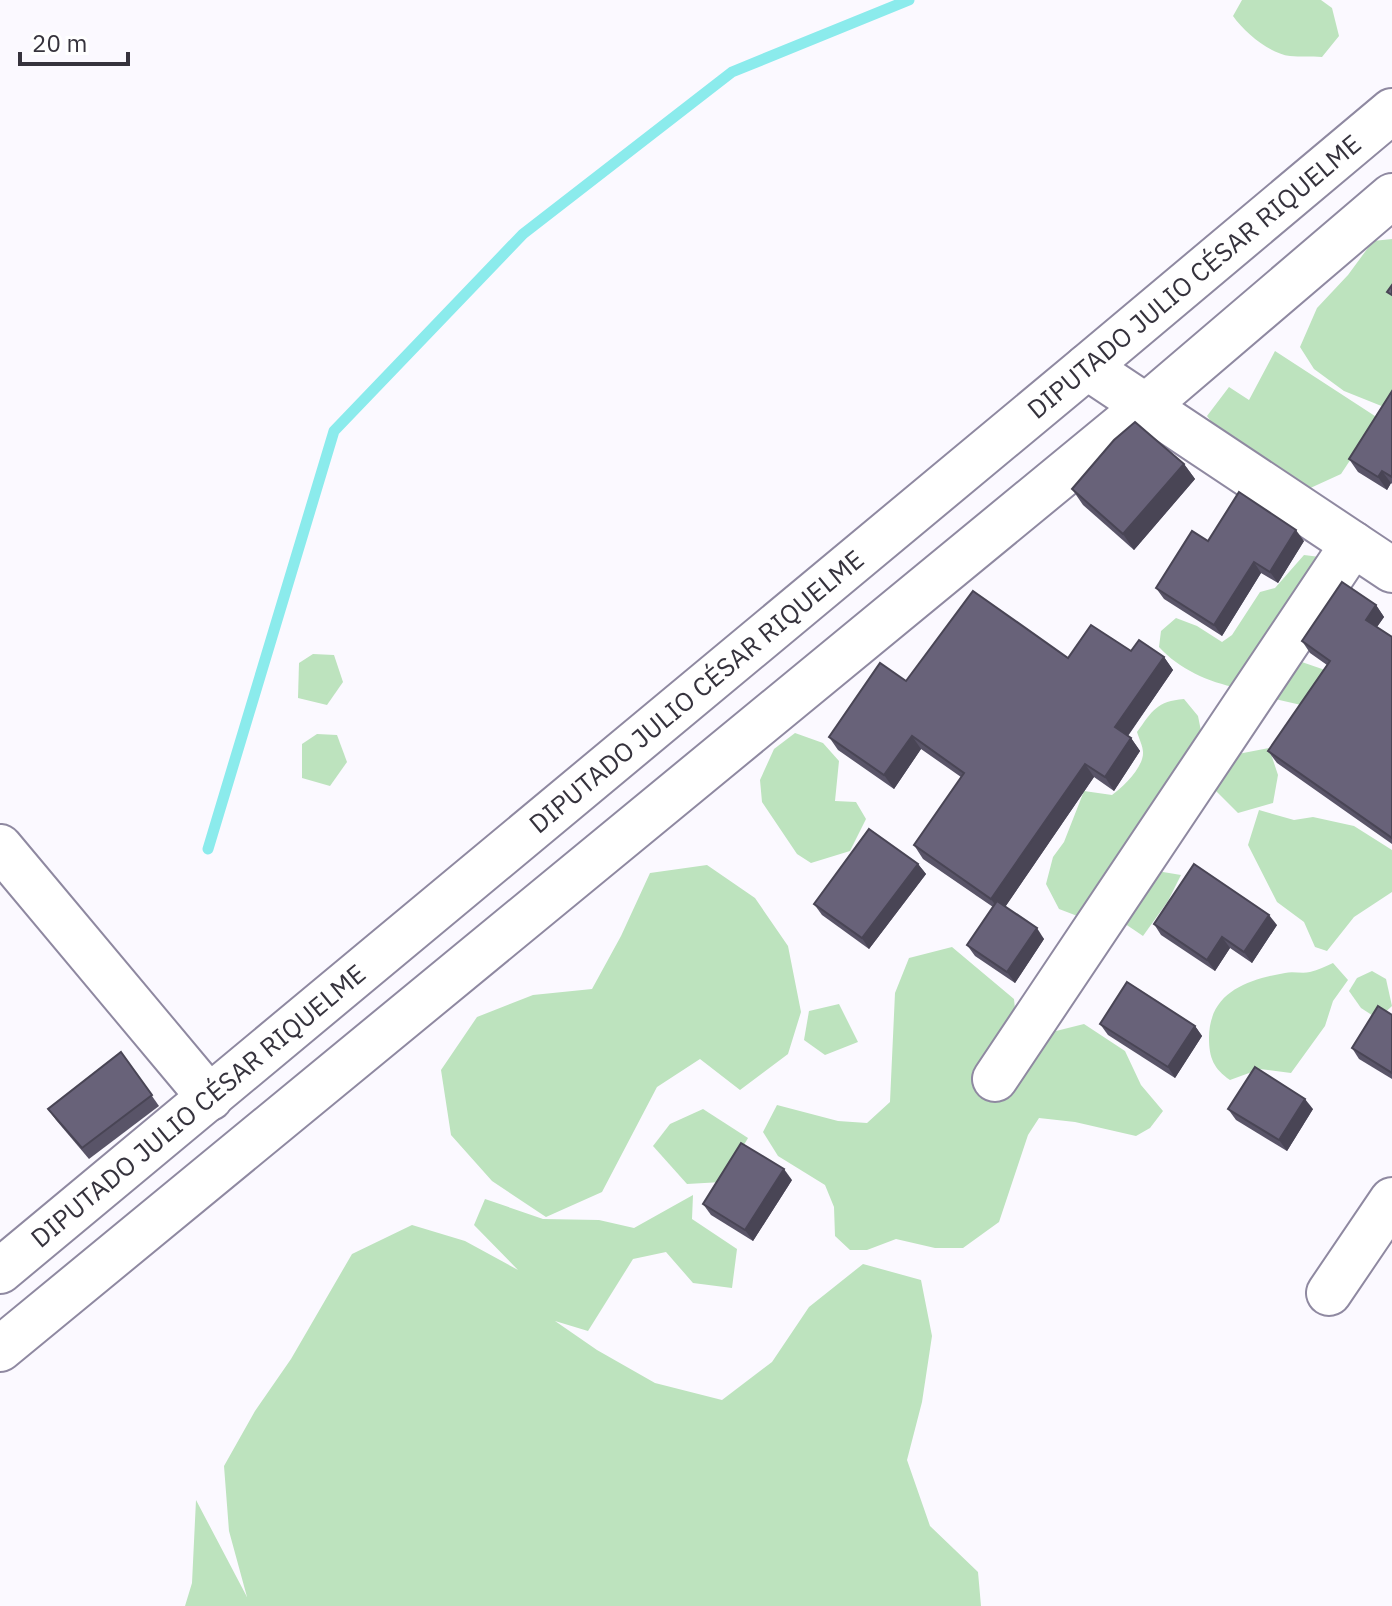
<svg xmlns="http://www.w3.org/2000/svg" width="1392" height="1606" viewBox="0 0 1392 1606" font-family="'IBM Plex Sans',sans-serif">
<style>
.green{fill:#bde3be}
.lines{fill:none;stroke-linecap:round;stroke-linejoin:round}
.stream{stroke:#8bebec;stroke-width:11}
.minor-casing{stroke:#8f89a1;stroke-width:48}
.minor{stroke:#fff;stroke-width:44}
.wall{fill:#595468}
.shaded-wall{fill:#494555}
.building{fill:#686279;stroke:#494555;stroke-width:2}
.labels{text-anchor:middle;stroke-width:8;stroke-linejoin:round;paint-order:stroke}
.street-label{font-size:26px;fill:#36333d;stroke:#fff}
</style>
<rect width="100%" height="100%" fill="#fbf9ff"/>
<g class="green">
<path d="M 1242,0 L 1321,0 L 1332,8 L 1339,36 L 1322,57 C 1311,56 1300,57 1290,56 C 1269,53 1245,33 1233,16 Z"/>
<polygon points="1392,239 1392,400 1384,407 1344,391 1314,369 1300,347 1317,308 1348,275 1373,241"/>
<polygon points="1275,351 1378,418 1341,474 1306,490 1226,442 1207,416 1229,387 1249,400"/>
<path d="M 1304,555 L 1320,557 L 1238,688 C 1208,682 1179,669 1159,647 L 1161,631 L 1176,618 L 1197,626 L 1222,642 L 1232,635 L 1260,592 L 1275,588 Z"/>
<polygon points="313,654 334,655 343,682 327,705 298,698 299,663"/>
<polygon points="1296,660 1325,670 1336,713 1275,699"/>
<path d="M 1184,699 L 1198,716 L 1202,736 L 1080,917 L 1059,909 L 1046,884 L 1053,857 L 1064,842 L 1084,791 L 1112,795 C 1123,787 1144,767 1143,752 C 1143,747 1139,738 1137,732 C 1152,711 1157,701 1184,699 Z"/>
<polygon points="795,733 823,743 839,761 835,801 856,802 866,819 850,851 811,863 797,854 762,802 760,780 774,749"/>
<polygon points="317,734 337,735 347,762 330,786 302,778 302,744"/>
<polygon points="1269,748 1278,775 1273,803 1238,813 1215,790 1238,754"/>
<polygon points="1259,810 1294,820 1313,817 1354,826 1392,850 1392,892 1354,917 1327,951 1315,947 1304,922 1277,902 1248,845"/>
<polygon points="707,865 755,898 788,946 801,1012 788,1054 740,1090 700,1059 657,1087 602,1192 546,1217 492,1181 451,1135 441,1070 477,1017 533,995 592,989 621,936 650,873"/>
<polygon points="1151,870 1181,875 1168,901 1143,936 1115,917"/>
<polygon points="952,947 1014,999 1016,1019 1052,1032 1084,1024 1125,1051 1141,1085 1163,1111 1150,1128 1136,1136 1075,1122 1039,1118 1028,1135 999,1222 963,1248 935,1248 896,1239 867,1250 850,1250 835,1236 834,1207 825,1185 778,1156 763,1132 777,1105 838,1121 867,1123 890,1102 895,993 909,958"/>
<path d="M 1333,963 L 1348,980 L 1333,1001 L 1325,1026 L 1291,1073 L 1260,1069 L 1230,1080 C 1214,1069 1209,1058 1209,1038 C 1209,993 1246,980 1285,973 C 1293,971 1302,974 1310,972 C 1318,970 1326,966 1333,963 Z"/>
<polygon points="1372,971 1386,979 1392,1006 1378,1019 1361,1008 1349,991 1357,978"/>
<polygon points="839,1004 858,1042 825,1055 804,1040 809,1011"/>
<polygon points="703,1109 748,1138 722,1182 687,1184 653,1146 670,1124"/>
<polygon points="693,1195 692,1219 737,1249 732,1288 693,1283 666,1252 633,1259 588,1331 555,1321 597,1350 655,1383 722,1400 772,1362 809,1307 863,1264 921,1280 932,1336 922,1402 907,1460 930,1526 978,1572 981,1606 185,1606 192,1583 196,1500 247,1597 229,1531 224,1466 255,1411 291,1359 352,1254 412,1225 465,1241 518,1270 474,1225 485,1199 543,1219 599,1220 634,1228"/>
</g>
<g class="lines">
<polyline class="stream" points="208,849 334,431 523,234 732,72 909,0"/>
<defs>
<g id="minor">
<polyline points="1087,367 1392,570"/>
<polyline points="0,847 210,1098"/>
<polyline points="995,1079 1353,544"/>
<path id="s1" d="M 0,1271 L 1087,367 L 1392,111"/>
<polyline points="1329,1293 1392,1200"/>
<polyline points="0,1349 1146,406 1392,196"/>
</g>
</defs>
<use href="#minor" class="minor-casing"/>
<use href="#minor" class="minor"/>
</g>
<g class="wall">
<polygon points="1392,391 1392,484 1391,483 1387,490 1358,472 1349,459"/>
<polygon points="1184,464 1195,479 1134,550 1083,505 1072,489"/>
<polygon points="1208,541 1304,541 1278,583 1261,573 1222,636 1164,599 1156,588"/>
<polygon points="1376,605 1384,617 1377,627 1392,637 1392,844 1277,763 1268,751 1327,665 1310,653 1302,641"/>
<polygon points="1131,651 1164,657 1173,670 1128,736 1131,738 1140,751 1114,791 1094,777 1005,907 1044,939 1015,983 975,956 967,945 993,907 923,859 914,845 961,777 921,749 894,789 838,750 829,737 906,681 1068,658"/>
<polygon points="918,864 926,874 869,949 822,915 814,904"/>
<polygon points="1154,924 1277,925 1252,963 1230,948 1215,971 1161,935"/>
<polygon points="1392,1015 1392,1079 1359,1059 1352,1048"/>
<polygon points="1100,1024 1195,1026 1202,1036 1175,1078 1108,1035"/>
<polygon points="121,1052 159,1106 89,1159 56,1120 48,1109"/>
<polygon points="1228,1109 1313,1109 1287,1151 1236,1120"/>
<polygon points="792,1180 753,1241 711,1215 703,1204"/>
</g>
<g class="shaded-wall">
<polygon points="1184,464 1195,479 1134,550 1123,534"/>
<polygon points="1382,471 1391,483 1387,490 1378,477"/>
<polygon points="1296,530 1304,541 1278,583 1270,572"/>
<polygon points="1254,562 1261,573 1222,636 1214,625"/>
<polygon points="1376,605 1384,617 1374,631 1366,620"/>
<polygon points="1164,657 1173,670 1124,741 1115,727"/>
<polygon points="912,736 921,749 894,789 884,775"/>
<polygon points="1131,738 1140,751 1114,791 1105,777"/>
<polygon points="1085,764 1094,777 1001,913 991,899"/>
<polygon points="918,864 926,874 869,949 862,938"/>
<polygon points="1269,915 1277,925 1252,963 1244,952"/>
<polygon points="1037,928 1044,939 1015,983 1007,972"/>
<polygon points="1222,937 1230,948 1215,971 1207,960"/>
<polygon points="1195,1026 1202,1036 1175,1078 1168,1067"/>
<polygon points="1305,1099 1313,1109 1287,1151 1279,1140"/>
<polygon points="784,1169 792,1180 753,1241 745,1230"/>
</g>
<g class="building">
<polygon points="1392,285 1392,295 1387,292"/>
<polygon points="1392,391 1392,477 1382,471 1378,477 1349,459"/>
<polygon points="1135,422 1184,464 1123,534 1072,489 1114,440"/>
<polygon points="1239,492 1296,530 1270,572 1254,562 1214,625 1156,588 1192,531 1208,541"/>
<polygon points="1342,582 1376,605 1366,620 1392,637 1392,838 1268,751 1330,661 1302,641"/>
<polygon points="973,591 1068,658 1091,625 1131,651 1139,640 1164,657 1115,727 1131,738 1105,777 1085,764 991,899 914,845 964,773 912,736 884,775 829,737 880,663 906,681"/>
<polygon points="869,829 918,864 862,938 814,904"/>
<polygon points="1194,864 1269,915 1244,952 1222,937 1207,960 1154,924"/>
<polygon points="997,901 1037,928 1007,972 967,945"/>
<polygon points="1127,982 1195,1026 1168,1067 1100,1024"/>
<polygon points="1378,1006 1392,1015 1392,1073 1352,1048"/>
<polygon points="121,1052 152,1095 82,1148 48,1109"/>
<polygon points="1255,1067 1305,1099 1279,1140 1228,1109"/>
<polygon points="741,1143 784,1169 745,1230 703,1204"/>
</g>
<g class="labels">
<g class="street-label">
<text dy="9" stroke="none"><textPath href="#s1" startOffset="1554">DIPUTADO JULIO CÉSAR RIQUELME</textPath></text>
<text dy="9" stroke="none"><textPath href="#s1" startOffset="906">DIPUTADO JULIO CÉSAR RIQUELME</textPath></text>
<text dy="9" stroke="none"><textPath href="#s1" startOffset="258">DIPUTADO JULIO CÉSAR RIQUELME</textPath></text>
</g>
</g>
<path d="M20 52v12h108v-12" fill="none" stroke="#36333d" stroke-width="4"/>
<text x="32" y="52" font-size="24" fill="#36333d" stroke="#ffffff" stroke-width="6" paint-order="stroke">20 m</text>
</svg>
